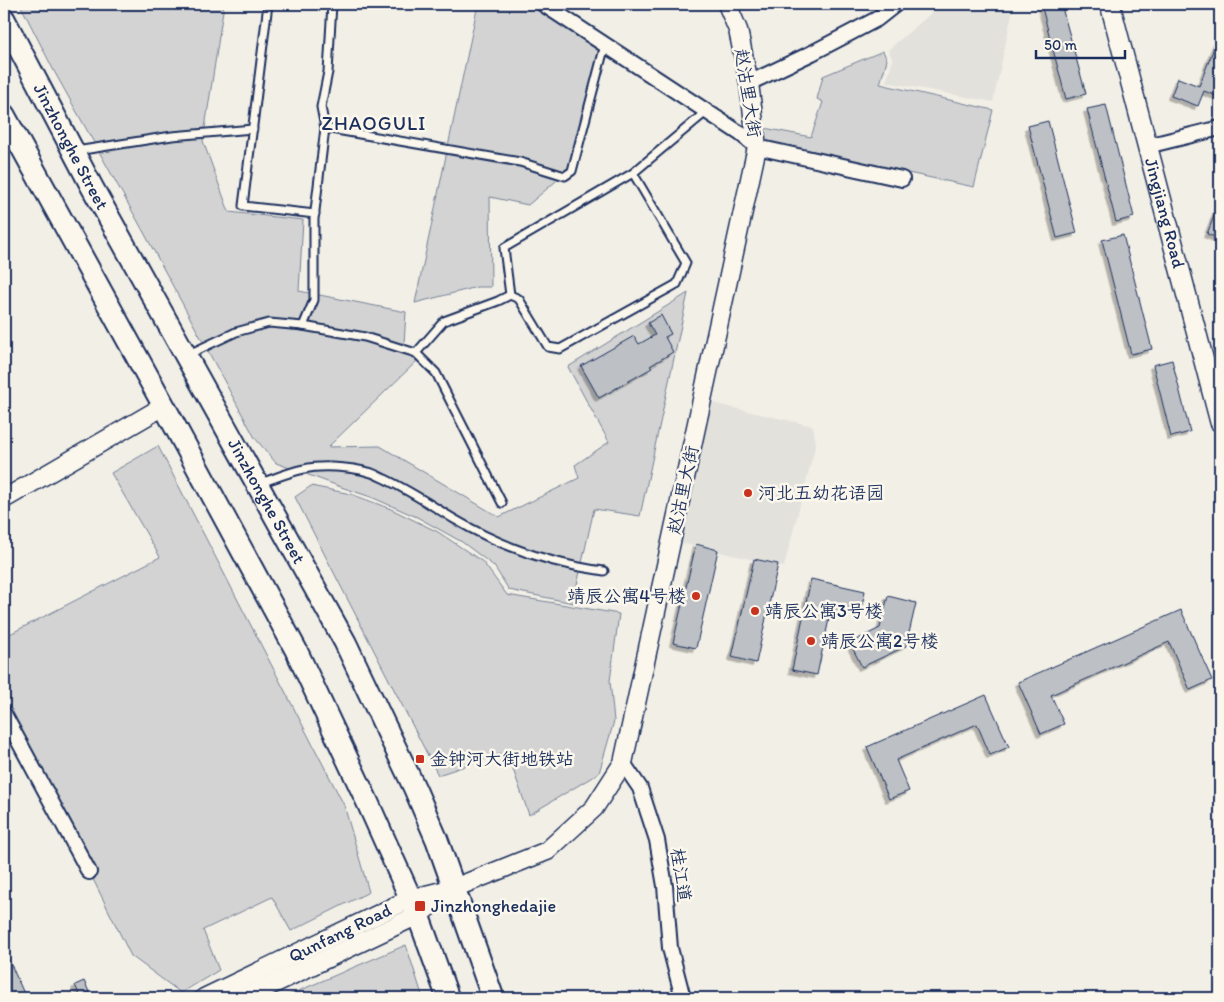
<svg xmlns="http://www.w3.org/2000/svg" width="1224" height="1002" viewBox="0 0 1224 1002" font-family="Itim,'LXGW WenKai TC',sans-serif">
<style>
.built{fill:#e2e1dc}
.green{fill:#d2d3d2;stroke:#768198}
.building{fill:#bdc0c4;stroke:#1b2f5e;filter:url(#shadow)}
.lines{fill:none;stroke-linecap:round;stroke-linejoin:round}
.service-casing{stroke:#1b2f5e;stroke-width:11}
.minor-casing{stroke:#1b2f5e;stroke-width:18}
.tertiary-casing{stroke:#1b2f5e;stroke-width:21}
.secondary-casing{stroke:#1b2f5e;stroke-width:22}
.primary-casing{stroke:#1b2f5e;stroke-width:25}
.service{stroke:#fbf7ec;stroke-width:7}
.minor{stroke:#fbf7ec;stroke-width:14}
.tertiary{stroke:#fbf7ec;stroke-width:18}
.secondary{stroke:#fbf7ec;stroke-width:19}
.primary{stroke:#fbf7ec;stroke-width:21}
.poi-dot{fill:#c8321e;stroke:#fbf7ec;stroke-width:2}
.labels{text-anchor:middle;stroke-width:5;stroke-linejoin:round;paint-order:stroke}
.street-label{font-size:18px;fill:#1b2f5e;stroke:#fbf7ec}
.poi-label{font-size:18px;fill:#1b2f5e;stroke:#fbf7ec;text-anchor:start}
.quarter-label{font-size:20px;letter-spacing:1px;fill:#1b2f5e;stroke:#fbf7ec}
</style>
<defs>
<filter id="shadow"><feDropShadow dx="-3.5" dy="3.5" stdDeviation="0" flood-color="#0004"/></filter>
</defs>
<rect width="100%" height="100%" fill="#f2efe6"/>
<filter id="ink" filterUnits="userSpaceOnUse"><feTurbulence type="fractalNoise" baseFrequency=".02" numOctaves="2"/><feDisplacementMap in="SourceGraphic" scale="10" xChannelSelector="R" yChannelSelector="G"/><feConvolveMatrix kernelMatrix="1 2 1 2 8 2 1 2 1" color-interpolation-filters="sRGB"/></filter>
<g filter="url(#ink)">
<g class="built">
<polygon points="942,4 1014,4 993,102 886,82 893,60 888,50"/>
<polygon points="712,403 813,426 816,443 784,567 681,543"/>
</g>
<g class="green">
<polygon points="20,4 224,4 203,141 229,212 303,220 299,291 406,312 404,344 417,361 328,447 380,446 499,517 579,478 575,465 609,442 568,367 688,293 640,516 594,509 573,603 509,590 494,566 462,542 417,517 371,497 341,487 276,463 255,438 141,227 54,71"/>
<polygon points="478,4 530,4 599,51 569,170 528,205 490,197 491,287 477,287 415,303"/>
<polygon points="883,51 887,60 880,84 993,110 974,187 767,143 759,127 811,137 823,102 817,99 823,76"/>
<polygon points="158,446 344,805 369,892 291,931 272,897 203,930 219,970 181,993 131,956 4,699 4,637 160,557 111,473"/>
<polygon points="311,486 351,494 391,509 438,532 483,562 507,595 619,614 610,681 614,721 599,773 529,815 507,752 438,775 295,497"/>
<polygon points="406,945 423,998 282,998"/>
</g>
<g class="building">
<polygon points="1041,4 1061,4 1086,94 1066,99"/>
<polygon points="1220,33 1220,87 1217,96 1204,91 1198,106 1171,96 1178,78 1199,86"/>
<polygon points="1106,105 1134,217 1116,222 1087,109"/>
<polygon points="1048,121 1077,233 1057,238 1028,126"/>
<polygon points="1220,201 1220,239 1207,234"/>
<polygon points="1123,235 1152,349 1131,354 1102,240"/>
<polygon points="661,315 671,334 665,337 673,352 650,366 652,368 599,398 581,366 634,336 639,344 655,335 648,323"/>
<polygon points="1172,360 1190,432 1171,437 1153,365"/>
<polygon points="696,544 718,550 696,648 673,643"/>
<polygon points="754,559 778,564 756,663 732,657"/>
<polygon points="811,579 865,591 861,611 832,605 817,675 792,670"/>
<polygon points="888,596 916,603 906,646 862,667 850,643 880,628"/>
<polygon points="1181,610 1212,680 1190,690 1169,642 1051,695 1064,724 1041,734 1018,682"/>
<polygon points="986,695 1009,747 990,755 977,724 896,760 909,791 889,799 867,747"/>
<polygon points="4,949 26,998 4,998"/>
<polygon points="84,981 92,998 81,998 75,985"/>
</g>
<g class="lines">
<defs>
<g id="service">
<polyline points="268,4 243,206 315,214"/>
<polyline points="332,4 328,72 321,107 325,128 520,162 565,176 572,171 605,45"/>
<polyline points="76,151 172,136 253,129"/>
<polyline points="510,295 519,299 548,347 560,349 677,284 686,263 633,173"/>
<polyline points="303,326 314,300 314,219 325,128"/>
<polyline points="416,353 444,321 498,301 510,295 504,248 633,173 707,111"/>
<polyline points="189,354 236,332 269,323 303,326 365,337 416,353 436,373 502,503"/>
<path d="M 261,483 C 275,478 289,472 304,469 C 321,465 351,467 368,472 C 374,473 380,477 385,479 C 410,491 431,505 454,519 C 500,546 551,564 604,571"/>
</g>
<g id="minor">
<polyline points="543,4 741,134 757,147 902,179"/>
<polyline points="749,83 812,53 877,19 896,4"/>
<polyline points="1147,146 1220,128"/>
<polyline points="4,714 89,872"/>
<polyline points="623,763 640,788 657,840 665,886 670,948 683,998"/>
</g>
<g id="tertiary">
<polyline points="4,499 164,406"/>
<polyline points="204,998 410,899 454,888 547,851 594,808 623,763 757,147 749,83 738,30 727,4"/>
<polyline points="244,998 418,915 447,893"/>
</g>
<g id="secondary">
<path id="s1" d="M 1110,4 L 1220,422"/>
</g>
<g id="primary">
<path id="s2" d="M 4,19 L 92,187 L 345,642 L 415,789 L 437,840 L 493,998"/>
<polyline points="4,115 164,406 296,650 367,801 418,915 448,998"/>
</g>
</defs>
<use href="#service" class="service-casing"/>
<use href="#minor" class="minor-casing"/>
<use href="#tertiary" class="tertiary-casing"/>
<use href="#secondary" class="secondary-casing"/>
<use href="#primary" class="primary-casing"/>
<use href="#service" class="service"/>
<use href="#minor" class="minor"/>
<use href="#tertiary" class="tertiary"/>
<use href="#secondary" class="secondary"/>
<use href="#primary" class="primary"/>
</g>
</g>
<g class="poi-dot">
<circle cx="748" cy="493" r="5"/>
<circle cx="696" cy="596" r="5"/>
<circle cx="755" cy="611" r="5"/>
<circle cx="811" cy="641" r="5"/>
<rect x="415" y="754" width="10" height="10" rx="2.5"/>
<rect x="414" y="900" width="12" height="12" rx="2.5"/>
</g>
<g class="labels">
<g class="street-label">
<text transform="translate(748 93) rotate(81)" y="6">赵沽里大街</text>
<text dy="6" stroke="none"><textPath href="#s2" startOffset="144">Jinzhonghe Street</textPath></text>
<text dy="6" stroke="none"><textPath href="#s1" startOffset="216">Jingjiang Road</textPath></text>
<text transform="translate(683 490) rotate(-78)" y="6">赵沽里大街</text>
<text dy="6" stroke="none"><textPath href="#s2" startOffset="549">Jinzhonghe Street</textPath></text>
<text transform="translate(681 875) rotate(82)" y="6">桂江道</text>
<text transform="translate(340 933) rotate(-26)" y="6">Qunfang Road</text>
</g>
<g class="poi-label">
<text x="758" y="499">河北五幼花语园</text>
<text x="686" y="602" text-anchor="end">靖辰公寓4号楼</text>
<text x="765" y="617">靖辰公寓3号楼</text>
<text x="821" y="647">靖辰公寓2号楼</text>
<text x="430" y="765">金钟河大街地铁站</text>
<text x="431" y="912">Jinzhonghedajie</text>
</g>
<g class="quarter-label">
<text x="374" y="130">ZHAOGULI</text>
</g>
</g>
<rect width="1224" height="1002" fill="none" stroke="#fbf7ec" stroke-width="20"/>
<rect x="10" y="10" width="1204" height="982" fill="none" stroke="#1b2f5e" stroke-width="2" filter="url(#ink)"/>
<path d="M1036 50v8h89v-8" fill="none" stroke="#1b2f5e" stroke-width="2.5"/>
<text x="1044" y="50" font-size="15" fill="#1b2f5e" stroke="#fbf7ec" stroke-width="4" paint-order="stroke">50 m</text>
</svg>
